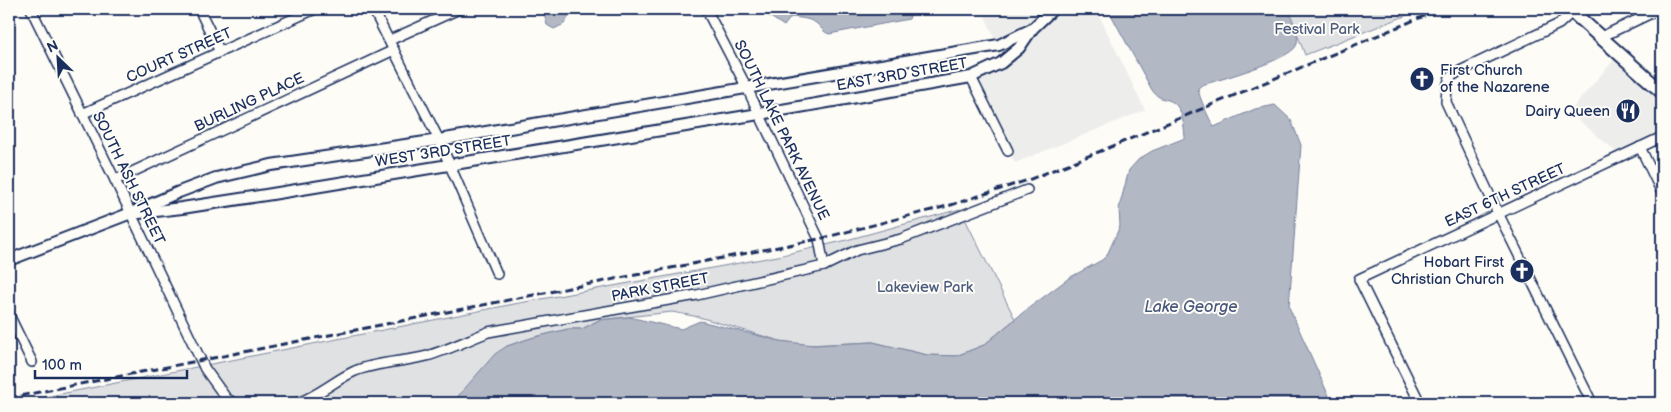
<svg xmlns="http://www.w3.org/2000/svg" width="1671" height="412" viewBox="0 0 1671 412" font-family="'Balsamiq Sans',sans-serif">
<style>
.built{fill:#edeeec}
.green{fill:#e0e1e3;stroke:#7e88a0}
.water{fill:#b3b8c5;stroke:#76819c}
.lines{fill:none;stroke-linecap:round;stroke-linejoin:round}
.minor-casing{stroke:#1b2f5e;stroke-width:12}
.tertiary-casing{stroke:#1b2f5e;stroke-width:14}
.secondary-casing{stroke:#1b2f5e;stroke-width:16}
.minor{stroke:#fdfcf7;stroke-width:9}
.tertiary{stroke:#fdfcf7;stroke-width:10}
.secondary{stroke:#fdfcf7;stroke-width:12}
.rail{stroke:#1b2f5e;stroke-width:3;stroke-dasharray:8 4;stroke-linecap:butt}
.labels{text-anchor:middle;stroke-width:4;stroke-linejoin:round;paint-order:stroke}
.park-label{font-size:15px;fill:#4c5c7f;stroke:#fdfcf7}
.street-label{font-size:15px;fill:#1b2f5e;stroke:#fdfcf7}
.poi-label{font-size:15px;fill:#1b2f5e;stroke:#fdfcf7;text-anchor:end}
.water-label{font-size:16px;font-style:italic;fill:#49587d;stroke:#fdfcf7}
</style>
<rect width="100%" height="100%" fill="#fdfcf7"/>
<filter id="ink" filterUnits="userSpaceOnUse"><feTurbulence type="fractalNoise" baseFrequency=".02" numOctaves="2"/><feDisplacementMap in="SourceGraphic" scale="10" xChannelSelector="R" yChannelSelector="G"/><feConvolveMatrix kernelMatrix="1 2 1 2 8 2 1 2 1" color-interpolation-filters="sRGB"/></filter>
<g filter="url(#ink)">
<g class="built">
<polygon points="982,9 1051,9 1031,28 997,44"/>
<polygon points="1056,9 1096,9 1145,110 1015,163 974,78 984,74"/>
<polygon points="1618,55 1662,94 1662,136 1620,155 1569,112"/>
</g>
<g class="green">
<polygon points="1288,9 1423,9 1305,55"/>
<polygon points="960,209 1015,319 984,345 956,356 927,355 873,342 807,345 780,341 699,317 672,312 599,320 582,329 568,329 531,338 507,346 452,403 128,403 125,400 107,403 15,403 514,304 778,256 843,241"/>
</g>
<g class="water">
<polygon points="543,9 574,9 564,24 554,29 547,25"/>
<path d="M 753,9 L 912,9 L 909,19 L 829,34 C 823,32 821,27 816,23 C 808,18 800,18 791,17 L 784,26 L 769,16 Z"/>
<path d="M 1108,9 L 1288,9 C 1292,19 1301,36 1296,46 C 1289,60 1219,80 1202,85 L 1198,88 C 1198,95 1210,121 1214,127 L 1255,109 L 1275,105 L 1291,120 L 1301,145 L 1289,307 L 1332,403 L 452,403 L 495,354 L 507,346 L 531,338 L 568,329 L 582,329 L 599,320 L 629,317 L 681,329 L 700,321 L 780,341 L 813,345 L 873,342 L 927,355 L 956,356 L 984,345 L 1026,310 L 1069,278 L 1102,260 L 1107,255 L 1120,226 L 1119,208 L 1129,170 L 1139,159 L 1152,151 L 1185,138 C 1184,126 1183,104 1168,100 C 1160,98 1157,97 1152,90 Z"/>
</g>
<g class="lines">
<defs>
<g id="minor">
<polyline points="31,9 115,180 205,369 226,398 234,403"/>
<polyline points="199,9 220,52"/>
<polyline points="373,9 439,140 497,274"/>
<polyline points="706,9 747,88 819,239 824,266"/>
<polyline points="1572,12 1559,24 1460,71 1450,77 1447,87 1446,102 1498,213 1592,403"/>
<polyline points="1601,37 1660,9"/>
<polyline points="390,40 459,9"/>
<polyline points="971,77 1008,151"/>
<polyline points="82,114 315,9"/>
<polyline points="1640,147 1662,193"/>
<polyline points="115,180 394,50"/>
<polyline points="9,315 32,362"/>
<path d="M 297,403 C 318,396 335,380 355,371 C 377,362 403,362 427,356 C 448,350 468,340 488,332 L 697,295 L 824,266 L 857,250 L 901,239 L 1027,190"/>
<polyline points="1420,403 1359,279 1662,137"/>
</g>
<g id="tertiary">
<polyline points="139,213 182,208 272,194 759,114 971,77 1001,63 1019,48 1032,29 1053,9"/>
<polyline points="9,260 131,213 179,192 216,178 271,165 439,140 999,45 1032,29"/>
</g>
<polyline id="secondary" points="1569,9 1662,92"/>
</defs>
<use href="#minor" class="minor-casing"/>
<use href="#tertiary" class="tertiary-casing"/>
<use href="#secondary" class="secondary-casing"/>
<use href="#minor" class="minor"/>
<use href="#tertiary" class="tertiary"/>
<use href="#secondary" class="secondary"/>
<polyline class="rail" points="9,398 819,239 951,205 1028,180 1101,151 1441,9"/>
</g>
</g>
<defs>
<symbol id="church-disc" viewBox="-11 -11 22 22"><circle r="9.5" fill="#1b2f5e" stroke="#fdfcf7"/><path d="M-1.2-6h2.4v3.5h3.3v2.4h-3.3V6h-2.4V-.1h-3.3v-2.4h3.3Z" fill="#fff"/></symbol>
<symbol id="restaurant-disc" viewBox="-11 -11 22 22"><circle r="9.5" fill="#1b2f5e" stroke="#fdfcf7"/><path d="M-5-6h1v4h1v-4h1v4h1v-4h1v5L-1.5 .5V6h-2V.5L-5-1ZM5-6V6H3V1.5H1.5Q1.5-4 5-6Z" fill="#fff"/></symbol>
</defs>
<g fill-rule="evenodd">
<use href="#church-disc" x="1408" y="65" width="28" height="28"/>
<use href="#restaurant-disc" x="1614" y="97" width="28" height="28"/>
<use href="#church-disc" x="1508" y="257" width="28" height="28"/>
</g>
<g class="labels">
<g class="park-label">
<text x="1317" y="34">Festival Park</text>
<text x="925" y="292">Lakeview Park</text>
</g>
<g class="street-label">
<text transform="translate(179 55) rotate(-24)" y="5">COURT STREET</text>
<text transform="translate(902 74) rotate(-10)" y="5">EAST 3RD STREET</text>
<text transform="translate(249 102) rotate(-25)" y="5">BURLING PLACE</text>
<text transform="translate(782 130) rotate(64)" y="5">SOUTH LAKE PARK AVENUE</text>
<text transform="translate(443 151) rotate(-9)" y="5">WEST 3RD STREET</text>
<text transform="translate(129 178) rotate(64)" y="5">SOUTH ASH STREET</text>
<text transform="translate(1505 195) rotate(-25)" y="5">EAST 6TH STREET</text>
<text transform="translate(660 287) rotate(-11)" y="5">PARK STREET</text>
</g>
<g class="poi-label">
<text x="1440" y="75" text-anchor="start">First Church<tspan x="1440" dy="17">of the Nazarene</tspan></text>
<text x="1610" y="116">Dairy Queen</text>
<text x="1504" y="267">Hobart First<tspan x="1504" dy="17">Christian Church</tspan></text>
</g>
<g class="water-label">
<text x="1191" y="312">Lake George</text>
</g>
</g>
<rect width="1671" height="412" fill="none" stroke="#fdfcf7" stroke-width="30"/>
<rect x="15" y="15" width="1641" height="382" fill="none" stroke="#1b2f5e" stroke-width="2" filter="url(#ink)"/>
<g transform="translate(58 58) rotate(335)" stroke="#fdfcf7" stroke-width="4" paint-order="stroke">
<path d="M0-4L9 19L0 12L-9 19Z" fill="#1b2f5e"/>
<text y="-8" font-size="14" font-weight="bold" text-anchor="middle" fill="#1b2f5e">N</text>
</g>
<path d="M35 370v8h152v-8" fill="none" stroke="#1b2f5e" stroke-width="2.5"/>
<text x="42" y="370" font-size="15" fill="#1b2f5e" stroke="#fdfcf7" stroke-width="4" paint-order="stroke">100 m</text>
</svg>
